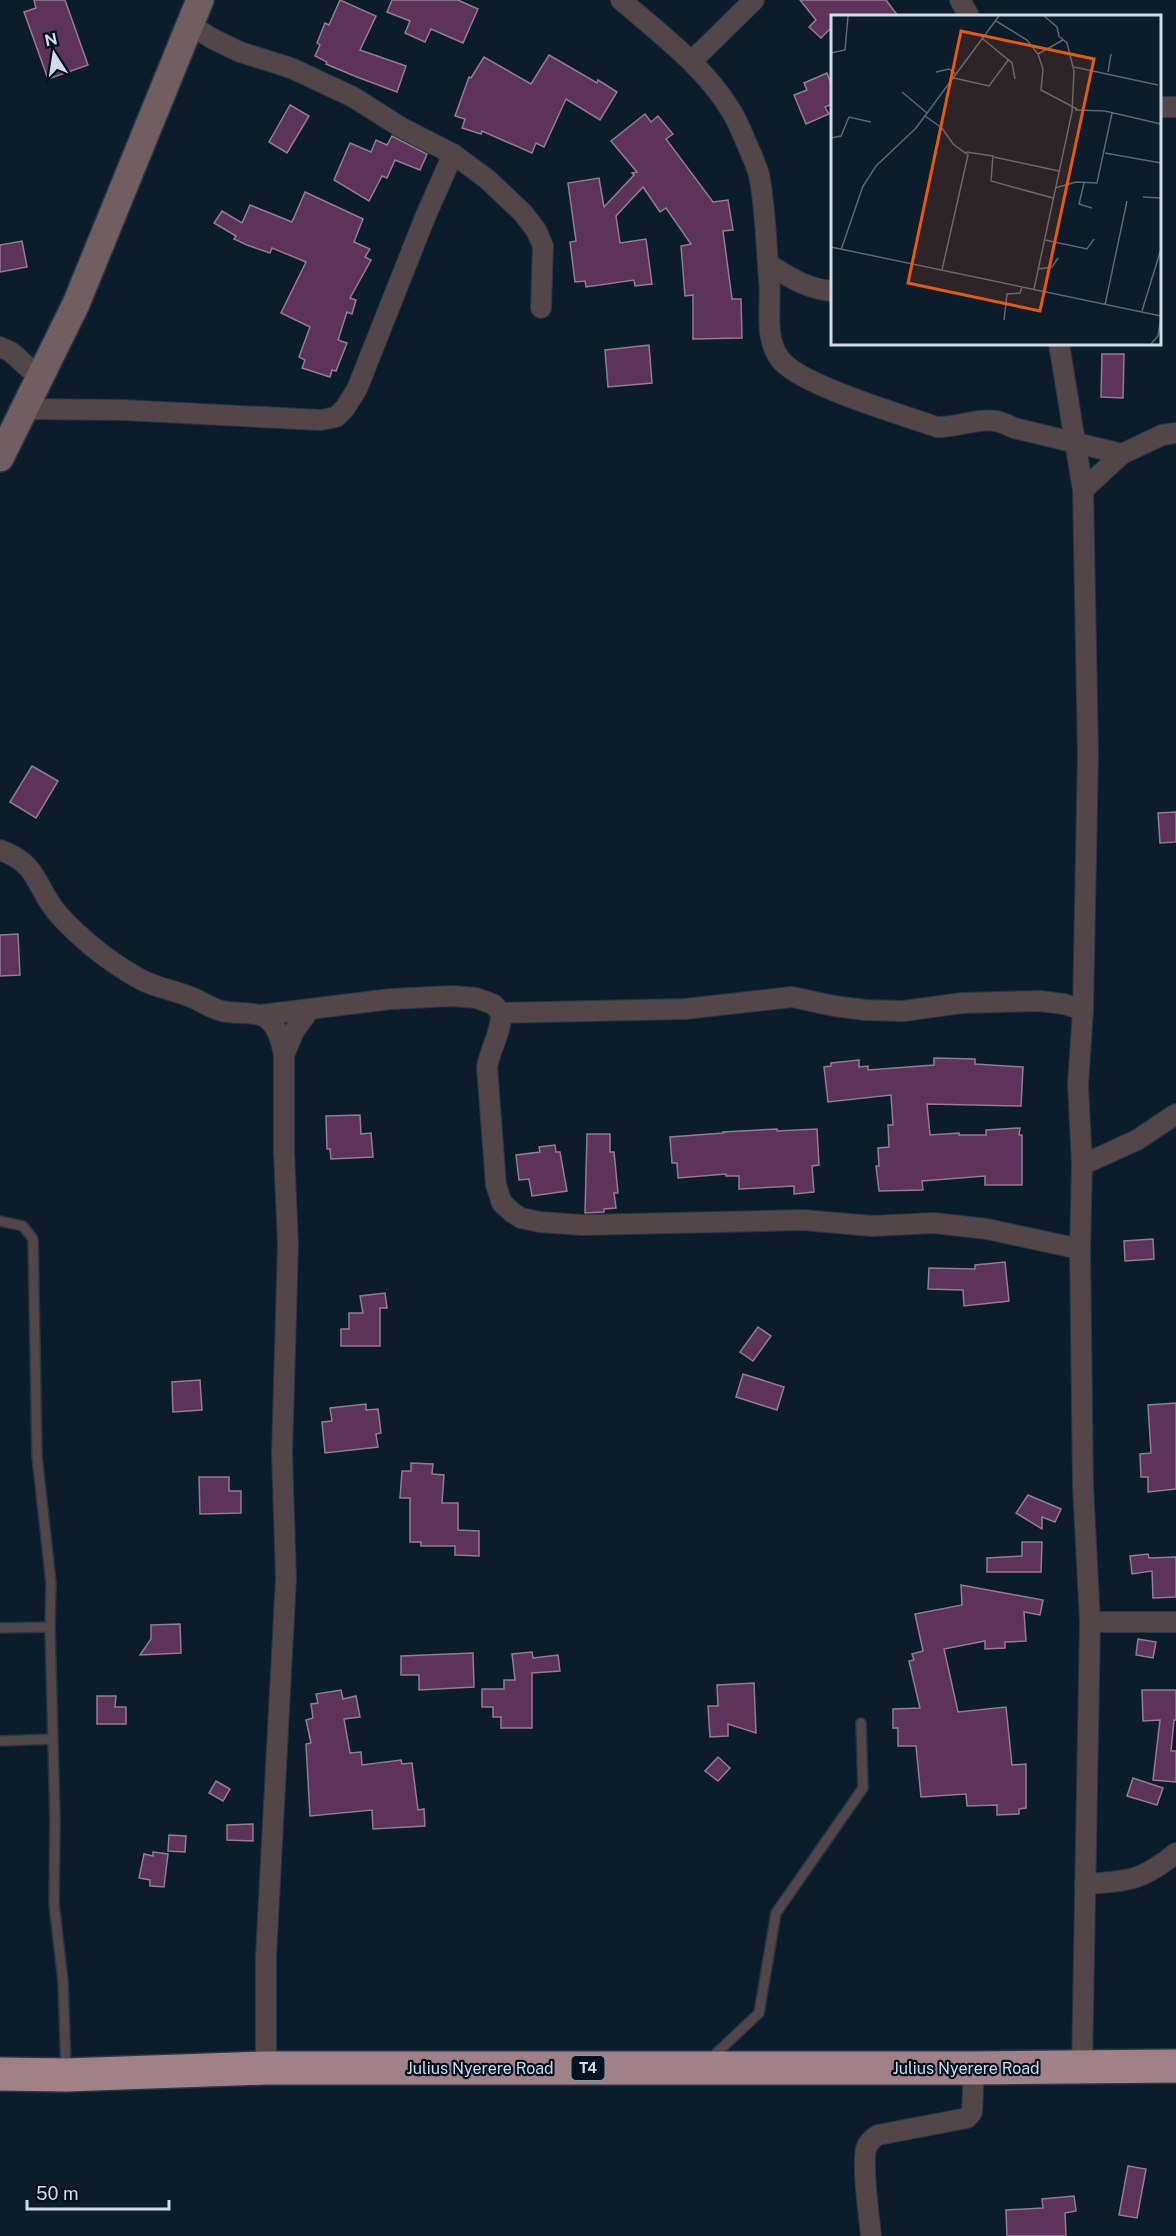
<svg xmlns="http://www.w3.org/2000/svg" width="1176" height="2236" viewBox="0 0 1176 2236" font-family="'Public Sans',sans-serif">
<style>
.building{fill:#5e3359;stroke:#927c8f;stroke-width:1.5}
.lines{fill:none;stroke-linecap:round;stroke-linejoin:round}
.lane-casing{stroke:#273745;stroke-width:12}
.street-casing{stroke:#273745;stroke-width:22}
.secondary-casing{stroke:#273745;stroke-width:30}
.highway-casing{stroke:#273745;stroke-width:36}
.lane{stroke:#524648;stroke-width:9}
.street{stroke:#524648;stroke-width:20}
.secondary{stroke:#715e61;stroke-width:27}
.highway{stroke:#9f8187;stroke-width:33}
.labels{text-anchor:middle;stroke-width:4.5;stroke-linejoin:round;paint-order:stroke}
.shield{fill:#041322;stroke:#939fab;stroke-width:1.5}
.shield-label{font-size:15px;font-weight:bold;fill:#d0dbe6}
.street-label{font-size:16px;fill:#d0dbe6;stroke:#041322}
.inset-road{fill:none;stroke:#5a6876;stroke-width:1.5}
.view{fill:#e8590c;fill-opacity:0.15;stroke:#e8590c;stroke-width:3}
.inset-edge{fill:none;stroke:#d0dbe6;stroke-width:3}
</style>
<rect width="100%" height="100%" fill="#0b1c2b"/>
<g class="building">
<polygon points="34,0 65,0 88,65 48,79 24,12 36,8"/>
<polygon points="340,0 376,16 360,50 406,66 397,92 357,77 326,64 327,62 315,56 320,45 317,43 325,23 329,25"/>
<polygon points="392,0 458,0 478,9 463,43 431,29 425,42 405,33 410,21 387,12"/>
<polygon points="800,0 886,0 898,16 832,16 832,27 821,38 809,27 816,20"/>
<polygon points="549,55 597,83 598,80 617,92 600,120 566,99 544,147 536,143 532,153 482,131 481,134 462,128 465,119 455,116 469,77 471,78 484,57 531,84"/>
<polygon points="827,73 832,86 832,104 825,107 829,114 806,124 794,95 807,90 804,83"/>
<polygon points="290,105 309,116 287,153 269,142"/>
<polygon points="645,114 651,122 658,116 673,134 666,139 713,202 728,200 733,230 723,231 732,299 741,299 742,338 693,339 693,295 685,296 681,246 691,244 666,208 660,212 643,187 616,216 620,243 646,239 652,284 635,286 634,280 586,287 585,281 575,282 570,242 576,241 568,183 599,178 604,207 634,175 632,173 637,172 611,141"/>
<polygon points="392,136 427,154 420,170 395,160 387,178 382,176 369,201 334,180 350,143 371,152 376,140 387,145"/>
<polygon points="305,192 363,219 354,242 370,249 365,257 371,260 350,298 356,300 352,314 347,312 338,340 347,343 336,371 332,370 330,377 302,368 305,360 299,357 310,327 281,313 306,262 272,248 270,253 247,245 234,239 236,236 214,223 222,211 242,223 250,205 292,222"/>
<polygon points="22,241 27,267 0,272 0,245"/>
<polygon points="649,345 652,383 608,387 605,350"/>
<polygon points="1102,354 1124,354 1123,398 1101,397"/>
<polygon points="32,766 58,781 36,818 10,802"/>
<polygon points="1176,812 1176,842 1160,843 1158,813"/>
<polygon points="18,934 20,975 0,976 0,935"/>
<polygon points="934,1058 975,1059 975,1064 1023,1067 1021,1106 927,1104 930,1135 959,1133 959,1135 986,1135 986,1130 1020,1128 1019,1135 1022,1135 1022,1185 985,1185 985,1176 922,1181 923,1190 879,1191 876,1166 879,1166 878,1148 889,1147 888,1125 893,1125 891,1095 828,1102 824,1067 831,1066 831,1063 859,1060 859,1067 868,1066 868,1070 934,1065"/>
<polygon points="360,1115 361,1134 371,1133 373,1157 331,1159 330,1149 327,1149 326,1116"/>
<polygon points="777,1129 777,1131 817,1129 819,1165 812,1166 814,1192 794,1194 794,1186 739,1189 739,1176 726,1176 726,1174 678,1178 677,1163 672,1163 670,1137 723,1133 723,1132"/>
<polygon points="587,1134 610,1134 610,1152 614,1152 618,1193 614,1193 616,1208 604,1209 604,1212 585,1213"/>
<polygon points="555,1145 556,1152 560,1152 567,1191 532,1196 529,1179 519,1180 516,1155 540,1152 539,1147"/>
<polygon points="1153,1239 1154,1259 1125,1261 1124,1241"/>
<polygon points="1005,1262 1009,1301 964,1306 963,1290 928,1289 929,1268 975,1269 975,1265"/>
<polygon points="385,1293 387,1308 380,1308 380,1346 341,1346 341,1329 349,1329 349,1313 363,1313 360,1296"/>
<polygon points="758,1327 771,1336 753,1361 740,1352"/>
<polygon points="743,1374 784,1387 777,1410 736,1397"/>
<polygon points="200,1380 202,1410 173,1412 172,1382"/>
<polygon points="1176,1403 1176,1489 1148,1492 1148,1477 1141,1477 1140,1454 1151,1453 1148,1405"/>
<polygon points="366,1404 366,1410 378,1409 381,1433 376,1434 378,1447 325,1453 322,1422 332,1421 330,1408"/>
<polygon points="411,1463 433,1464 432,1474 444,1475 442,1503 458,1503 458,1530 479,1531 479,1556 455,1555 455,1546 421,1546 421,1542 410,1542 410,1498 400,1498 402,1471 411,1471"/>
<polygon points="199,1477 229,1477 229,1491 241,1491 241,1513 200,1514"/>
<polygon points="1028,1495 1061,1509 1055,1522 1042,1517 1042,1529 1016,1513"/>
<polygon points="1022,1542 1042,1542 1041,1572 987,1572 987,1558 1022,1556"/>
<polygon points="1148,1554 1149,1558 1176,1557 1176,1597 1153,1598 1152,1571 1132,1574 1130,1556"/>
<polygon points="961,1585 1043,1600 1040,1615 1024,1612 1026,1641 1005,1642 1005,1648 985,1649 985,1641 944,1649 958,1712 1006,1707 1012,1765 1026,1764 1026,1808 1019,1809 1019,1814 997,1815 997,1805 967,1806 966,1794 921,1797 916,1746 898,1746 898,1728 893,1728 893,1709 920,1708 909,1661 914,1660 912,1654 923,1651 915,1614 962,1605"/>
<polygon points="180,1624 181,1653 140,1655 151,1639 151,1625"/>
<polygon points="1138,1639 1156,1642 1153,1658 1136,1655"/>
<polygon points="532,1652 533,1658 558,1655 560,1671 532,1673 532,1728 501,1728 501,1717 493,1717 493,1707 482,1707 482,1689 504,1689 504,1680 515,1680 512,1654"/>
<polygon points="473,1653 474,1687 419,1690 419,1675 401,1675 401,1656"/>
<polygon points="754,1683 756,1733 728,1724 728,1736 710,1737 708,1706 718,1706 717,1685"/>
<polygon points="341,1690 343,1699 356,1696 360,1717 344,1719 350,1753 361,1752 362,1765 401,1760 402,1764 412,1763 418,1810 424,1809 425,1826 373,1829 372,1810 310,1816 306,1744 311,1743 306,1720 313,1718 311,1704 318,1703 316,1694"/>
<polygon points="1142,1690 1176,1690 1176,1720 1174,1720 1171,1751 1176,1751 1176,1782 1153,1780 1160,1720 1143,1721"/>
<polygon points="97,1696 116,1696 115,1707 126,1707 126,1724 97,1724"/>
<polygon points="718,1757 730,1768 718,1781 705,1771"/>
<polygon points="1133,1778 1163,1788 1157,1805 1127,1796"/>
<polygon points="216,1781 230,1789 223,1801 209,1793"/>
<polygon points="253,1824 253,1841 227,1840 227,1825"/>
<polygon points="169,1835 186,1836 185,1852 168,1851"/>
<polygon points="153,1852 168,1854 164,1887 150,1886 150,1880 139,1878 144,1854 153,1856"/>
<polygon points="1128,2166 1146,2169 1137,2218 1119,2215"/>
<polygon points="1074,2196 1076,2211 1065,2213 1066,2236 1007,2236 1006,2210 1043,2208 1042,2199"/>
</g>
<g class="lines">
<defs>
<g id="lane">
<polyline points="0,1221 23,1226 33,1239 37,1456 51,1583 50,1627 55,1820 54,1904 63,1981 66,2069"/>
<polyline points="0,1628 50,1627"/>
<polyline points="0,1741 52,1739"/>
<polyline points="709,2060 759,2013 776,1913 863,1788 861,1723"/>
</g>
<g id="street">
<path d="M 621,0 C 660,34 703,65 730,109 C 737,119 741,131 746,142 C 751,153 756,164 759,175 C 766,210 766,245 769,279 C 772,305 763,336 780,359 C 799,385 903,415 937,427 C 956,428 976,418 996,421 C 1002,422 1008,425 1014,428 L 1122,454"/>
<polyline points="960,0 969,16"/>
<polyline points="189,24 213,39 240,52 291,68 353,97 402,128 453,154 487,179 523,213 536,230 543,246 541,308"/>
<polyline points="692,61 754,0"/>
<polyline points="1160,107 1176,107"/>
<path d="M 768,264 C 789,277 807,289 832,291"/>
<polyline points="1059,344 1083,490 1088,754 1083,1010 1078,1085 1082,1165 1080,1249 1083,1486 1090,1622 1082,2067"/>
<polyline points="0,347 11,352 40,378"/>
<polyline points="26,409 123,410 321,420 336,417 345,408 357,389 426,215 453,154"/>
<polyline points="1083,490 1122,454 1162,435 1176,433"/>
<path d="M 0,850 C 40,864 35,888 59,915 C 81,939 110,962 138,978 C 155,988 175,990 193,998 C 203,1002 212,1009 222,1011 C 234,1014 254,1012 263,1016 C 277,1023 281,1040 284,1055 L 284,1152 L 288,1244 L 282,1454 L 286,1578 L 266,1956 L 266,2068"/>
<polyline points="501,1013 685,1009 792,997 834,1006 865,1010 904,1011 962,1003 1040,1001 1064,1004 1083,1010"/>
<path d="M 261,1015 L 391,999 L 452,996 L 476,998 L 493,1004 L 501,1013 C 502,1031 490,1049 487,1067 L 496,1185 L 502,1203 L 513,1213 L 521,1218 L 540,1222 L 582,1225 L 803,1220 L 872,1226 L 934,1223 L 987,1229 L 1080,1249"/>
<polyline points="284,1055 294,1031 309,1010"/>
<polyline points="1082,1165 1137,1140 1176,1114"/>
<polyline points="1090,1622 1176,1622"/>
<path d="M 1085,1884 C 1128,1881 1142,1881 1176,1853"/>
<path d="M 871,2236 C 869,2214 862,2169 866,2149 C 868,2142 873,2138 878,2135 L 967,2118 L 972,2112 L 974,2068"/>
</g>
<polyline id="secondary" points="0,458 76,304 200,0"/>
<polyline id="highway" points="0,2074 66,2075 266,2068 974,2068 1176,2066"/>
</defs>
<use href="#lane" class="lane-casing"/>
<use href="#street" class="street-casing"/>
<use href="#secondary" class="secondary-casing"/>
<use href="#highway" class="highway-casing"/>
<use href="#lane" class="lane"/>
<use href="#street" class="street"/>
<use href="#secondary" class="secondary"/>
<use href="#highway" class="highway"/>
</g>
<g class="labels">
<rect class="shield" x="571.5" y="2056" width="33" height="24" rx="4.5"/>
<g class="shield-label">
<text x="588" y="2073">T4</text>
</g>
<g class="street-label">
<text x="480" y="2074">Julius Nyerere Road</text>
<text x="966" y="2074">Julius Nyerere Road</text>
</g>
</g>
<g transform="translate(831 15)">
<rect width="330" height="330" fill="#0b1c2b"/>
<path class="inset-road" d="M 165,6 L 196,25 L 207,39 L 212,54 L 210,75 L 246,94M 152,24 L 181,48 L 184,64M 0,38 L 14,35 L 17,1M 207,39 L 232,25M 243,52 L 327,70M 105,57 L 118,54 L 125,59M 277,57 L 280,39M 123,63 L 158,71 L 178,44M 71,77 L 96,98M 244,95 L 274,96 L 330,109M 94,101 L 111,113 L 122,129 L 137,140 L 111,255M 0,123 L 10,121 L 18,102 L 40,107M 135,137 L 162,141 L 160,166 L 222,183M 274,138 L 330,148M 163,142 L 228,156M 253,168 L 248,189 L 261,193M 224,173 L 245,167 L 266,168 L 281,98M 312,182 L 330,183M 214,225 L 256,234 L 263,224M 0,232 L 330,301M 10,235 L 32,171 L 45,151 L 85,113 L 168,1M 208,254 L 221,252 L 227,243M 203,274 L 241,97 L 243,56 L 236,28 L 228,21 L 226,12 L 213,1M 274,290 L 296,186M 311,296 L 330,234M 173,305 L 176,279 L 189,278 L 191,272M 320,329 L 327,321 L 330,301"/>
<path class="view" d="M 130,16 L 263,44 L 209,296 L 77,268 Z"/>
<rect width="330" height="330" class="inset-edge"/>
</g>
<g transform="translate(54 54) rotate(348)" stroke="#041322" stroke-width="4.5" paint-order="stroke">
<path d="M0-4.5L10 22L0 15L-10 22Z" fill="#d0dbe6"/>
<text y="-9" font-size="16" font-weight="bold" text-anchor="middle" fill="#d0dbe6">N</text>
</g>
<path d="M27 2200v9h142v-9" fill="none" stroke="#d0dbe6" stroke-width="3"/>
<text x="36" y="2200" font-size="18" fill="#d0dbe6" stroke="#041322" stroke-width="4.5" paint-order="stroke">50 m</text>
</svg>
